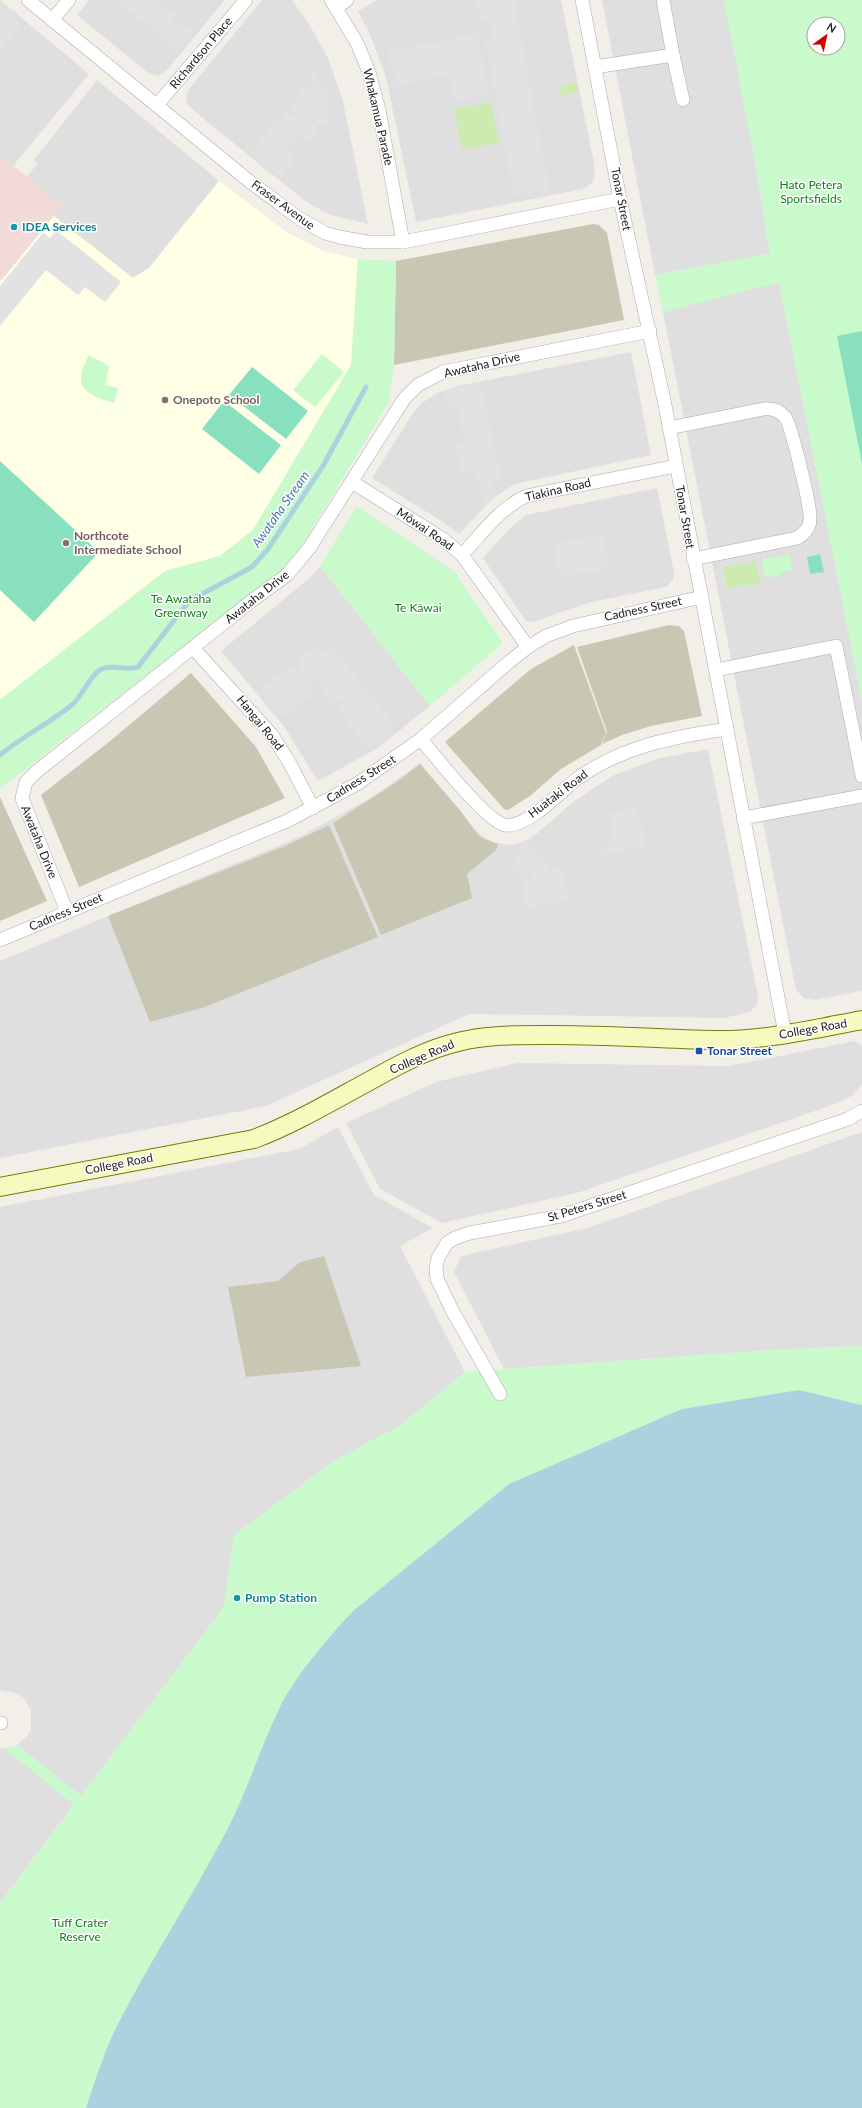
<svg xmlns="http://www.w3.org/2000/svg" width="862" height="2108" viewBox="0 0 862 2108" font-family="Lato,sans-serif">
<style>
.residential{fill:#e0dfdf}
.commercial{fill:#f2dad9}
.education{fill:#ffffe5}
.construction{fill:#c7c7b4}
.grass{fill:#cdebb0}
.park{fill:#c8facc;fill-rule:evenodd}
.pitch{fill:#88e0be}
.parking{fill:#e2e2e2}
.water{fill:#aad3df}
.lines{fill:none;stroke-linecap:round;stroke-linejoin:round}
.stream{stroke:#aad3df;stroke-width:5}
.street-casing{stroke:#a9a9a9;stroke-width:14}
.secondary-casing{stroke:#707d05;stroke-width:20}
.street{stroke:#fff;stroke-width:13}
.secondary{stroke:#f7fabf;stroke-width:18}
.culture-dot{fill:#0f9aa8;stroke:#fff;stroke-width:1.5}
.education-dot{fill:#8d6e63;stroke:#fff;stroke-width:1.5}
.transit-dot{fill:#1a4fb4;stroke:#fff;stroke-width:1.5}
.labels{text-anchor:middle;stroke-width:3;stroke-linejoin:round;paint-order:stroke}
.street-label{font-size:12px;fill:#222;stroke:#fff}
.park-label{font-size:12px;fill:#0c8416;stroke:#fff}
.culture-label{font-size:12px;font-weight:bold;fill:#0d838f;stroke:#fff;text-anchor:start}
.education-label{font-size:12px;font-weight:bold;fill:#785e54;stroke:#fff;text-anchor:start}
.transit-label{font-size:12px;font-weight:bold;fill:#164399;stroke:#fff;text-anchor:start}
.water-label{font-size:13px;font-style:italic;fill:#4a7aab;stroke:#fff}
</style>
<rect width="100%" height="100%" fill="#f2efe9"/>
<g class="residential">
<polygon points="0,0 89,74 13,166 0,155"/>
<polygon points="89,0 224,0 224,1 167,70 158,76 147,72 77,15"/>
<polygon points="262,0 292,0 309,24 328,58 343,101 368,224 331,215 308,203 200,116 187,104 186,97 189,89"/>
<polygon points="377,0 561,0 594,163 595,176 593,182 583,189 416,222 386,77 371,37 358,11"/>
<polygon points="602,0 724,0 753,149 770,254 655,275"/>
<polygon points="97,80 219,181 149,268 132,278 54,216 63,206 27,177 38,163 34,160"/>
<polygon points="779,282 862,701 862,991 814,1000 804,998 796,990 663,312"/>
<polygon points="631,352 651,455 515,484 493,498 459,534 443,522 372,478 413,413 422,403 437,393 457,386"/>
<polygon points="657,488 674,573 673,580 666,587 587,603 533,622 526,621 483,558 511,527 526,515"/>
<polygon points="320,566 430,706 378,748 318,781 283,725 221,651 311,577"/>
<polygon points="708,749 758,996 757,1004 750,1012 724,1018 469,1014 266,1106 0,1158 0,961 299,837 372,797 420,763 480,835 493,842 510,845 521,843 535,835 573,802 612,776 656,759"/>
<polygon points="855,1041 862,1046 862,1084 853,1095 838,1103 577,1193 442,1223 380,1189 346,1123 436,1082 517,1063 729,1066"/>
<polygon points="338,1127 374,1195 433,1228 400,1246 465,1372 401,1425 334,1461 234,1535 224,1607 81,1796 17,1745 27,1736 31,1729 31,1711 24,1698 16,1693 0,1690 0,1207 299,1149"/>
<polygon points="862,1132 862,1346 775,1350 504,1369 454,1272 461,1256 587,1228"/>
<polygon points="0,1748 4,1748 74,1804 0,1903"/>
</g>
<polygon class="commercial" points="0,155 63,206 2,280 0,278"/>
<polygon class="education" points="219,181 285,231 323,251 358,259 351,365 253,530 220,556 165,571 0,700 0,282 54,216 133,278 149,268"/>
<g class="construction">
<polygon points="593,224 599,225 607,233 624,320 394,365 396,261"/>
<polygon points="669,625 679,626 684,631 702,716 651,726 622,735 602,744 607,732 577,647"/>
<polygon points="574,645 606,733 601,745 561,769 530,796 508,810 504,809 445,742 531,669"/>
<polygon points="191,673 256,747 285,798 79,887 41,795 109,742"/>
<polygon points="420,764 459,809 475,831 482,838 498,844 496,850 467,874 472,898 381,935 333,823 397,782"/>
<polygon points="0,797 47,901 0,921"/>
<polygon points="329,825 378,937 205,1007 150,1022 108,916 285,846"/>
<polygon points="324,1256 361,1366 246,1377 228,1287 278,1281 300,1262"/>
</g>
<g class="grass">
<polygon points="575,82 578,92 558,96 563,85"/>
<polygon points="491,102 499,143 462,150 454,109"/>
<polygon points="756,561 761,583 727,589 723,567"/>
</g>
<g class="park">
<path d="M 724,0 L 862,0 L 862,701 L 779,282 L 663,312 L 655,275 L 770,254 L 753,149 ZM 814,24 L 838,24 L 838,48 L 814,48 Z"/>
<polygon points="358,259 396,261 394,365 389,402 283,577 254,608 176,652 0,789 0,700 165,571 220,556 253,530 351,365"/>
<polygon points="322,354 344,372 315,407 293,390"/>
<path d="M 89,355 L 109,366 L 106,385 L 118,388 L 114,403 C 83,394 72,386 89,355 Z"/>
<polygon points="357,506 455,572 503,643 430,706 320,566"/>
<polygon points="790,555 792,570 781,572 782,575 765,578 762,559"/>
<polygon points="862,1346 862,1405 799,1390 682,1409 509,1484 353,1611 332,1634 280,1707 242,1802 200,1881 120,2019 99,2069 86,2108 0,2108 0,1903 74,1805 4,1748 14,1747 17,1745 81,1796 224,1607 234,1535 334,1461 401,1425 465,1372 775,1350"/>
</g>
<g class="pitch">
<polygon points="862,331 862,464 837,336"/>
<polygon points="252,367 308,411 286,439 229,395"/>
<polygon points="224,401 281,445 259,474 202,429"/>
<polygon points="0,461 99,552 34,622 0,590"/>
<polygon points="820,554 824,572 810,574 807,557"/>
</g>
<g class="parking">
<polygon points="116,0 156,0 176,16 170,24 176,29 182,22 196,32 179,52"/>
<polygon points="476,0 514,0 549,189 514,196 485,40 494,38 492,29 490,21 481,23"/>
<polygon points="6,5 18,14 14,19 21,25 0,51 0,7 3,9"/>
<polygon points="477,34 489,95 453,101 448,76 396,85 388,51"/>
<polygon points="315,73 324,89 332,95 325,104 334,111 322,126 313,118 310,121 320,129 308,143 299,136 286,151 295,159 280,178 271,170 268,172 255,161 257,159 250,153 265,134 273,140 274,139 266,133 279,117 287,123 288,122 281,116 286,111 292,116 296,113 289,107 293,101 300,107 302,105 295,100 306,86 313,91 309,76"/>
<polygon points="56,230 121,282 105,302 85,287 78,295 46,270 0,326 0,286 43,233 50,238"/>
<polygon points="480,383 501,477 489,479 496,494 485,504 474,472 462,474 456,445 465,443 458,406 448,408 445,390"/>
<polygon points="603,533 610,568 560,578 553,544"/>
<polygon points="316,645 323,653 332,646 361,682 354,687 356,691 364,685 396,726 389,732 391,737 380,745 376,743 368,749 337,708 345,701 342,697 333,704 315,680 308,686 314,694 284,717 279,710 273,712 264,701 268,696 261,688 291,665 297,673 303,668 297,660"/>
<polygon points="637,807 646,846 603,855 599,850 614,836 610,813"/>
<polygon points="528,841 550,870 563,868 568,900 526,908 521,879 533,877 533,872 530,869 521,876 511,865 521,856 518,853 522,844"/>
</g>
<path class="water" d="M 799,1390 L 862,1405 L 862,2108 L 86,2108 C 96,2078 106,2046 121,2018 C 154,1955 193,1895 226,1832 C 248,1790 260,1748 280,1707 C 295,1676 329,1637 353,1611 L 509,1484 L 682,1409 Z"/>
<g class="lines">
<path class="stream" d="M 0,755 C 23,736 50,723 73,704 C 82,696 92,672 102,669 C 113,664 127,671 138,667 L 189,601 L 252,567 L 268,549 L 323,466 L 366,387"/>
<defs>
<g id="street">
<polyline points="28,0 249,181 300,219 325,233 339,237 367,242 403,242 620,199"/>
<polyline points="331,0 357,43 369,72 379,110 403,242"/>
<polyline points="582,0 620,199 664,400 785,1034"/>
<polyline points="336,8 347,0"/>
<polyline points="52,20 69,0"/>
<polyline points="673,55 683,100"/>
<polyline points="595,67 673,55 663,0"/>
<polyline points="157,105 246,0"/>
<path d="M 669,428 L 763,409 C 772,408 779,410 785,417 C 791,424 811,507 810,519 C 810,528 804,534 797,538 L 693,559"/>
<polyline points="352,482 443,539 462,555 528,647"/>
<path d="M 462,555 C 482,533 499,509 526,496 L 676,466"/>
<polyline points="193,648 272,735 289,762 313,808"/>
<polyline points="716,670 836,646 862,776"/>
<path d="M 421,739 C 434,755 487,822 505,825 C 528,828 561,791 578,778 C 623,746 673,737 727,729"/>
<polyline points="743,818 862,796"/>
<polyline points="67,912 22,798 26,782 36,772 254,599 287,575 310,547 404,399 418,385 443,372 650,331"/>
<polyline points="0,940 287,821 357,784 421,739 509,662 528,647 546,636 573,626 702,597"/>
<polyline points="500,1394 453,1312 437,1279 436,1268 438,1258 447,1243 455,1238 470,1233 561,1216 848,1119 862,1111"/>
<polyline points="0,1723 1,1723"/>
</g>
<path id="secondary" d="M 0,1187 L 254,1139 C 296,1123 334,1100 373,1079 C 400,1064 428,1049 458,1042 C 485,1035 514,1035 543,1035 C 600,1034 657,1039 714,1040 C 764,1041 814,1029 862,1020"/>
</defs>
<use href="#street" class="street-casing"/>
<use href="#secondary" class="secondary-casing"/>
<use href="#street" class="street"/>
<use href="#secondary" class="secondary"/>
</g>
<g class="culture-dot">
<circle cx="14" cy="227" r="4"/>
<circle cx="237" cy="1598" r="4"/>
</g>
<g class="education-dot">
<circle cx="165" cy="400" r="4"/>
<circle cx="66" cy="543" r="4"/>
</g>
<rect class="transit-dot" x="695" y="1047" width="8" height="8" rx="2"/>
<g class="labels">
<g class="street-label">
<text transform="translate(201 53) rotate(-50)" y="4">Richardson Place</text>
<text transform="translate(378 117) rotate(77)" y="4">Whakamua Parade</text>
<text transform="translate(621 199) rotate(79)" y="4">Tonar Street</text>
<text transform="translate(283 205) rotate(36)" y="4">Fraser Avenue</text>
<text transform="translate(482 365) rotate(-13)" y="4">Awataha Drive</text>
<text transform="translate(558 490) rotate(-13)" y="4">Tiakina Road</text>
<text transform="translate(685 517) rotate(80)" y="4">Tonar Street</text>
<text transform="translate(425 529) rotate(34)" y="4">Mōwai Road</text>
<text transform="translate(257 597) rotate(-38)" y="4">Awataha Drive</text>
<text transform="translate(643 609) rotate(-12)" y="4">Cadness Street</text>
<text transform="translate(260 723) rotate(51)" y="4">Hangai Road</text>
<text transform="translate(361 779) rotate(-32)" y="4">Cadness Street</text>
<text transform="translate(558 794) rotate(-37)" y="4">Huataki Road</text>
<text transform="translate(39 842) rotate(68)" y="4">Awataha Drive</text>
<text transform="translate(66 912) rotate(-23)" y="4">Cadness Street</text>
<text transform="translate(813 1029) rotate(-10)" y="4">College Road</text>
<text transform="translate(422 1057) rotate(-23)" y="4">College Road</text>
<text transform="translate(119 1164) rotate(-11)" y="4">College Road</text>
<text transform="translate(587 1206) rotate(-17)" y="4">St Peters Street</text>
</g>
<g class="park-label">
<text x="811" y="189">Hato Petera<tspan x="811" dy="14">Sportsfields</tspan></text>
<text x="181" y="603">Te Awataha<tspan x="181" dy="14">Greenway</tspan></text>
<text x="418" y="612">Te Kāwai</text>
<text x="80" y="1927">Tuff Crater<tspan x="80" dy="14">Reserve</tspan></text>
</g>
<g class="culture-label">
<text x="22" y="231">IDEA Services</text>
<text x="245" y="1602">Pump Station</text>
</g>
<g class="education-label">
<text x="173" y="404">Onepoto School</text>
<text x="74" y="540">Northcote<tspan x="74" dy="14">Intermediate School</tspan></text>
</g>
<g class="transit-label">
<text x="707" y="1055">Tonar Street</text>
</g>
<g class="water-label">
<text transform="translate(280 509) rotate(-55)" y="5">Awataha Stream</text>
</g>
</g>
<g transform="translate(826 36) rotate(33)"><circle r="19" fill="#ffffff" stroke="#a7a7a7"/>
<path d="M0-3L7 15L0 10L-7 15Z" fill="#d40000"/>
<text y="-6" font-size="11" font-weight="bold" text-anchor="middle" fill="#222222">N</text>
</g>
</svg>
